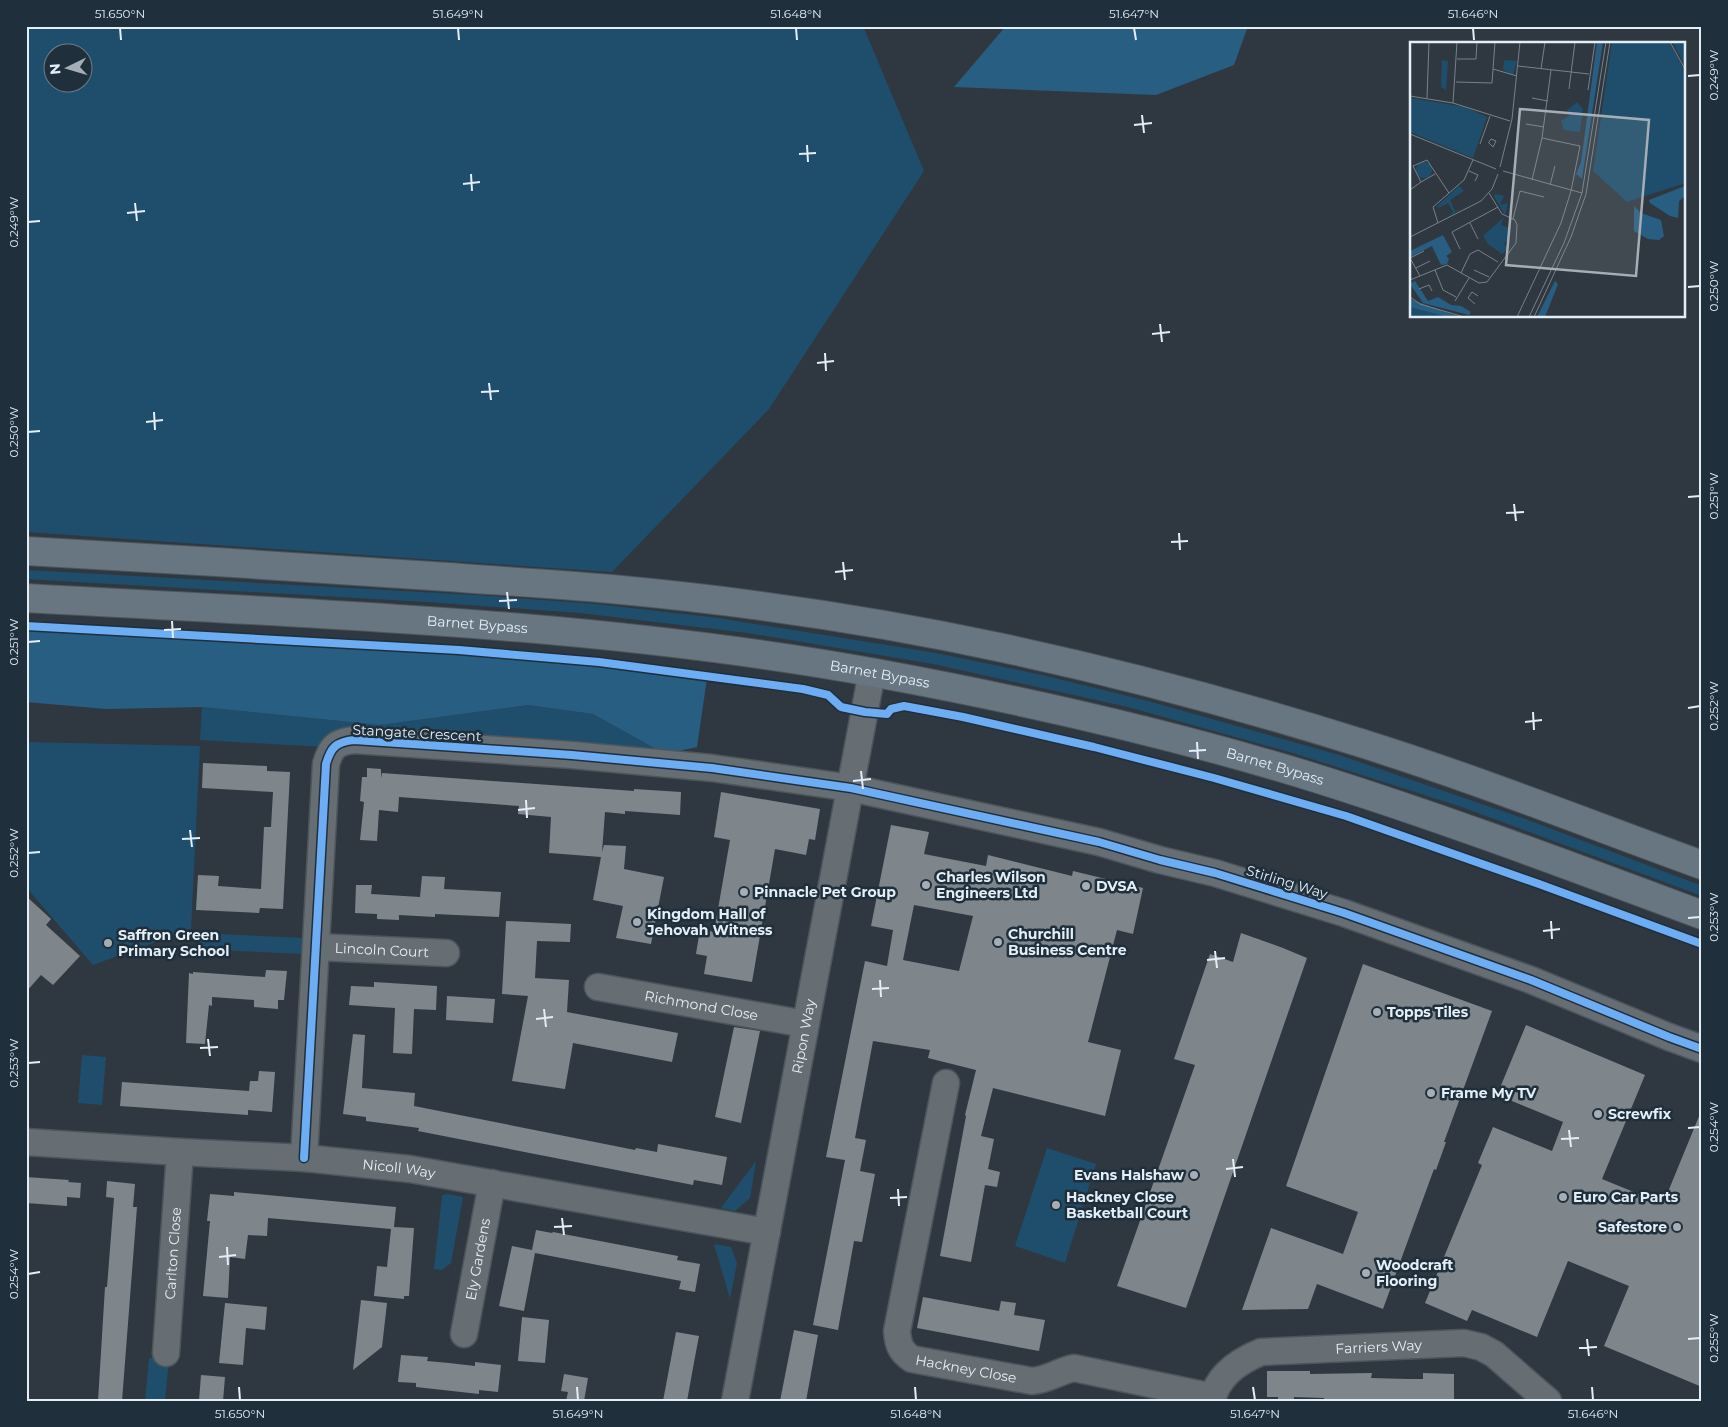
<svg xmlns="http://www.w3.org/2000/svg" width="1728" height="1427" viewBox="0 0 1728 1427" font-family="Montserrat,sans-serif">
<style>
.green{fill:#1f4e6d;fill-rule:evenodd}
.forest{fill:#295e83}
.building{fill:#7e868c;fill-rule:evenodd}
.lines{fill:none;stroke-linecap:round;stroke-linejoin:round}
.minor-casing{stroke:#4d555c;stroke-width:29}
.highway-casing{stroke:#4d555c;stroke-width:30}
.minor{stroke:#666e74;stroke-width:26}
.highway{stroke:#687681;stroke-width:28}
.cycleway-casing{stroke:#1f2f3c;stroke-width:11}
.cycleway{stroke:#6dadf4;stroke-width:8}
.ticks{fill:none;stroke:#e4eef6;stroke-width:2}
.poi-dot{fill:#a5aeb6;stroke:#1f2f3c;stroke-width:2}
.labels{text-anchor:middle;stroke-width:5;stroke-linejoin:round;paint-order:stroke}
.street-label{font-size:14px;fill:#e4eef6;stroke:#1f2f3c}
.poi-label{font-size:14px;font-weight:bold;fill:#e4eef6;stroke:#1f2f3c;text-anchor:start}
.inset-road{fill:none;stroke:#778189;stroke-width:1}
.view{fill:#a5aeb6;fill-opacity:0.15;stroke:#a5aeb6;stroke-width:2.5}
.inset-edge{fill:none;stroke:#e4eef6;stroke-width:2.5}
.neatline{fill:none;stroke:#e4eef6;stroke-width:2}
.ticks-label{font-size:12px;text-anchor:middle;fill:#e4eef6}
</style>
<rect width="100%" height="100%" fill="#2f3840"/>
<g class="green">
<path d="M 26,26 L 863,26 L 924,171 L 769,409 L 612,572 L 26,532 ZM 82,52 L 82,82 L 52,82 L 52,52 Z"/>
<polygon points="26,570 475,595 596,604 718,618 936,653 1042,675 1148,701 1339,755 1528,820 1702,886 1702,896 1462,807 1293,753 1128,707 933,664 748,633 580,613 427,602 26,579"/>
<polygon points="528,705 593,714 665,754 324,747 200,740 202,707 380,725"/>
<polygon points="26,742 200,746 191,929 93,965 26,887"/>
<polygon points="199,933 303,938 302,954 198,949"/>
<polygon points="82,1055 106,1057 102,1105 78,1103"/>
<polygon points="1047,1148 1096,1164 1065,1263 1015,1246"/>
<polygon points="756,1161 750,1198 735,1211 721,1208"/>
<polygon points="447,1194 463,1197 451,1263 442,1270 434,1269 442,1195"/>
<polygon points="714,1244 731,1247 737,1263 730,1299"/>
<polygon points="149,1358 169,1359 165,1401 145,1401"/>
</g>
<g class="forest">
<polygon points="1006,26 1248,26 1234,65 1156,95 954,87"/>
<path d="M 26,630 C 254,642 481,651 707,678 L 697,747 L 665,754 L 593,714 L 528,705 L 380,725 L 202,707 L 106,709 L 26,702 Z"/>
</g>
<g class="building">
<polygon points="203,763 267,766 267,771 290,772 283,909 260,908 259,913 196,910 198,875 219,876 218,886 261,889 264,827 271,827 273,792 202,788"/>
<polygon points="367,768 381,769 381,778 382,773 634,791 634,789 681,792 680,815 625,811 625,814 605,812 602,852 604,845 626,846 624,869 664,877 651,944 616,938 623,906 593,900 601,857 549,853 551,817 518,814 519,806 399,797 398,812 379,810 377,841 360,840 364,802 360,801 362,777 367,777"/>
<polygon points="721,792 820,809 815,840 809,839 806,855 775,849 752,982 704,974 707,956 696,954 700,929 714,932 730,840 714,837"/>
<path d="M 891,825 L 929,832 L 924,854 L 986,866 L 988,855 L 1072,876 L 1073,871 L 1143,888 L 1133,934 L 1117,930 L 1088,1042 L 1121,1050 L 1105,1116 L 993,1088 L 981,1136 L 994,1139 L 988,1169 L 1000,1172 L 997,1187 L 985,1185 L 971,1262 L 940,1256 L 966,1116 L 965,1115 L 976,1070 L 928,1058 L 930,1050 L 873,1041 L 855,1138 L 866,1140 L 860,1171 L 875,1174 L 862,1242 L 854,1241 L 838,1330 L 813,1325 L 845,1160 L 826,1157 L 865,961 L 887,966 L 893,930 L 871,926 ZM 914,905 L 973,916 L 959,971 L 903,960 Z"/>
<polygon points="422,876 445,877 444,889 501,892 499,917 435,914 435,917 399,915 399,920 377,919 377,914 355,913 356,885 372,885 371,894 420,897"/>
<polygon points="26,896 51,919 46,925 80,956 53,985 41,975 26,992"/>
<polygon points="506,921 571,924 570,942 537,941 535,978 569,980 567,1012 678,1033 672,1062 573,1043 565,1089 512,1081 528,996 502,994"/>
<polygon points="1241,933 1283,948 1307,958 1186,1308 1117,1286 1195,1065 1174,1059 1210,954 1233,962"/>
<polygon points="1363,964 1492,1011 1444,1142 1446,1142 1436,1170 1434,1169 1383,1309 1317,1284 1308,1309 1242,1310 1271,1228 1343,1254 1358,1212 1286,1186"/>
<polygon points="266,970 287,971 284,1000 278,1000 278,1009 254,1007 254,1000 212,997 212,1006 209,1005 205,1044 186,1043 189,973 193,974 193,972 265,977"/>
<polygon points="374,982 437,986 436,1010 414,1009 412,1054 393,1053 395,1008 349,1005 351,986 374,987"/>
<polygon points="447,996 495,999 493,1023 446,1020"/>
<polygon points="1526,1025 1645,1075 1602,1179 1663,1204 1702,1109 1702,1387 1604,1346 1629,1286 1568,1261 1537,1337 1472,1310 1467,1321 1425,1303 1482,1165 1478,1163 1493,1127 1552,1151 1563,1122 1497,1095"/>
<polygon points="734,1027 760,1031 741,1123 715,1117"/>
<polygon points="353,1034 365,1035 362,1088 415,1093 414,1106 635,1150 636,1148 657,1152 658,1144 727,1157 722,1185 694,1180 693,1185 418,1131 419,1128 366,1121 366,1117 343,1114"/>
<polygon points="259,1071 275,1072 272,1112 248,1110 248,1115 120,1106 122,1082 249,1091 250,1081 258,1081"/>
<polygon points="26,1177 69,1180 68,1182 81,1183 80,1198 67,1197 67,1206 26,1203"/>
<polygon points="107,1181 135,1184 133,1207 137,1207 122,1401 98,1401 105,1287 107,1287 114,1198 106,1197"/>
<polygon points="234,1192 396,1207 394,1227 414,1228 409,1296 404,1296 404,1299 374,1296 377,1266 387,1267 391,1229 268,1218 267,1236 248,1235 245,1259 230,1257 228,1298 203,1296 210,1221 207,1221 210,1194 234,1196"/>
<polygon points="536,1230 552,1233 553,1232 678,1256 677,1260 700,1264 695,1292 679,1289 681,1281 535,1253 524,1311 499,1306 512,1246 532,1250"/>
<polygon points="923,1297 999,1311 1001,1301 1016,1303 1014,1315 1045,1320 1039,1351 917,1328"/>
<polygon points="361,1300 387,1303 382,1347 353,1370"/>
<polygon points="225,1303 267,1307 265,1330 246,1328 243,1365 219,1363"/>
<polygon points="522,1317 549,1320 545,1363 518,1361"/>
<polygon points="794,1330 818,1335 806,1401 780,1401"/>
<polygon points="676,1332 699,1336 695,1357 687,1401 663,1401"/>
<polygon points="401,1355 428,1357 427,1361 449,1363 475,1366 475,1362 501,1365 498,1392 479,1390 479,1394 416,1387 416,1383 398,1382"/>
<polygon points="1267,1371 1310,1371 1310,1374 1372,1373 1371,1378 1408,1379 1423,1379 1423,1373 1454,1374 1454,1401 1324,1401 1324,1398 1294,1397 1294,1401 1278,1401 1278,1397 1267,1397"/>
<polygon points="564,1374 588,1378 584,1401 566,1401 568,1392 561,1391"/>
<polygon points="201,1375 225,1377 223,1401 199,1401"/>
</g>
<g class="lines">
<defs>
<g id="minor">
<path id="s1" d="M 317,947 L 446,953"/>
<path id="s2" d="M 598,987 L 805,1024"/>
<path id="s3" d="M 946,1083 L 897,1331 C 898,1345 901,1352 912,1359 L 1032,1381 C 1048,1380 1059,1371 1074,1368 L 1213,1397"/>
<path id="s4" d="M 26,1142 L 180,1152 L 304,1158 L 410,1169 L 767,1232"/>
<path d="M 304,1158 L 326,764 C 331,747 336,742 354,740 L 572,755 L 712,768 L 851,788 L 1099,842 L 1160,860 L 1215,873 L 1344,913 L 1531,980 L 1669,1037 L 1702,1049"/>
<path id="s5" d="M 464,1334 L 492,1183"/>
<path id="s6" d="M 166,1353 L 180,1152"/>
<path id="s7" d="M 735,1401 L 872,672"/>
<path id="s8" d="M 1212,1401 C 1217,1376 1239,1361 1261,1352 L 1464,1343 L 1481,1347 L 1494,1354 L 1548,1401"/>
</g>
<g id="highway">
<path d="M 26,551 C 167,559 307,567 448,577 C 502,581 557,584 611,589 C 742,601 874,620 1003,648 C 1124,674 1243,706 1361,743 C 1476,779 1589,824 1702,865"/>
<path id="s9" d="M 26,598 C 310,614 596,622 876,673 C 1023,700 1169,733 1312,777 C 1443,818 1573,867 1702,915"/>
</g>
</defs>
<use href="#minor" class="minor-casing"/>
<use href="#highway" class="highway-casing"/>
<use href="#minor" class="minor"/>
<use href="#highway" class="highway"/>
<defs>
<g id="cycleway">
<polyline points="26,626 459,650 599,662 803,689 828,695 841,707 865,712 887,714 891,709 904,706 963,717 1094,747 1214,778 1346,816 1539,884 1702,944"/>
<path d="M 304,1158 L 326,764 C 331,747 336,742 354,740 L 572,755 L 712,768 L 851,788 L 1099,842 L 1160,860 L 1215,873 L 1344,913 L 1531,980 L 1669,1037 L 1702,1049"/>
</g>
</defs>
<use href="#cycleway" class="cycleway-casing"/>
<use href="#cycleway" class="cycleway"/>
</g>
<path class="ticks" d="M 120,28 L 121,40M 458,28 L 459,40M 796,28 L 797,40M 1134,28 L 1136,40M 1473,28 L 1474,40M 1688,76 L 1700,75M 1142,115 L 1144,133M 1134,125 L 1152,123M 807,145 L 808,162M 799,154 L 816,153M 471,174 L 472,191M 463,184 L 480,182M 135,203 L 137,221M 127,213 L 145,211M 28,222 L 40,221M 1688,287 L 1700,286M 1160,324 L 1162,342M 1152,334 L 1170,332M 825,353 L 826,371M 817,363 L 834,361M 489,383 L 491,400M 481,392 L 499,391M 154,412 L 155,430M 146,422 L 163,420M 28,432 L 40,431M 1688,497 L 1700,496M 1514,504 L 1516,521M 1506,513 L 1524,512M 1179,533 L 1180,550M 1171,542 L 1188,541M 843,562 L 845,580M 835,572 L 853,570M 507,592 L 509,609M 499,601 L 517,600M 172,621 L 173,638M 164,630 L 181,629M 28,642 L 40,641M 1688,708 L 1700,706M 1533,712 L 1534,730M 1525,722 L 1542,720M 1197,742 L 1198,759M 1189,751 L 1206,750M 861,771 L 863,789M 853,781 L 871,779M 526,800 L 527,818M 518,810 L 535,808M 190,830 L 192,847M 182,839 L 200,838M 28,853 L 40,852M 1688,918 L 1700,917M 1551,921 L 1552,939M 1543,931 L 1560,929M 1215,951 L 1217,968M 1207,960 L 1225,958M 880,980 L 881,997M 872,989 L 889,988M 544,1009 L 546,1027M 536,1019 L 553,1017M 208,1039 L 210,1056M 200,1048 L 218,1047M 28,1063 L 40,1062M 1688,1128 L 1700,1127M 1569,1130 L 1571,1147M 1561,1139 L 1579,1138M 1233,1159 L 1235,1177M 1226,1169 L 1243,1167M 898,1189 L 899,1206M 890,1198 L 907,1197M 562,1218 L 564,1235M 554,1227 L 572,1226M 227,1247 L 228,1265M 219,1257 L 236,1255M 28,1274 L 40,1272M 1587,1339 L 1589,1356M 1688,1339 L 1700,1338M 1579,1348 L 1597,1347M 239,1387 L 240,1400M 577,1387 L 578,1400M 915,1387 L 916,1400M 1253,1387 L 1255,1400M 1592,1387 L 1593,1400"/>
<g class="poi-dot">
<circle cx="926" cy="885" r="5"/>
<circle cx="1086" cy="886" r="5"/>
<circle cx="744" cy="892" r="5"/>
<circle cx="637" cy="922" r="5"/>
<circle cx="998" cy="942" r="5"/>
<circle cx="108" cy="943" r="5"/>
<circle cx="1377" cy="1012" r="5"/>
<circle cx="1431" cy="1093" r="5"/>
<circle cx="1598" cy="1114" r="5"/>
<circle cx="1194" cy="1175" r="5"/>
<circle cx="1563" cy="1197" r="5"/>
<circle cx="1056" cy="1205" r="5"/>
<circle cx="1677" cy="1227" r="5"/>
<circle cx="1366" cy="1273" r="5"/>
</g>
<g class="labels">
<g class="street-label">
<text dy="5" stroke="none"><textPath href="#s9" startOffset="452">Barnet Bypass</textPath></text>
<text dy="5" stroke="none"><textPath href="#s9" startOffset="858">Barnet Bypass</textPath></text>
<text transform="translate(417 733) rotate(3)" y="5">Stangate Crescent</text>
<text dy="5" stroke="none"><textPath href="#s9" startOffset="1264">Barnet Bypass</textPath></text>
<text transform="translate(1287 882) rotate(17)" y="5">Stirling Way</text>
<text dy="5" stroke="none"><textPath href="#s1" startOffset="65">Lincoln Court</textPath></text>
<text dy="5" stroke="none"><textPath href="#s2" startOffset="105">Richmond Close</textPath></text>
<text dy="5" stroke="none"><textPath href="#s7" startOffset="371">Ripon Way</textPath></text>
<text dy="5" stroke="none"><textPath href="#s4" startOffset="374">Nicoll Way</textPath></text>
<text dy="5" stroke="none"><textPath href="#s6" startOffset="100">Carlton Close</textPath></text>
<text dy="5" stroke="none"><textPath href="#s5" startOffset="76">Ely Gardens</textPath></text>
<text dy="5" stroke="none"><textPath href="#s8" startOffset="190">Farriers Way</textPath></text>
<text dy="5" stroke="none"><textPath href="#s3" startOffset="341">Hackney Close</textPath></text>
</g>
<g class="poi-label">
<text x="936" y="882">Charles Wilson<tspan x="936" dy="16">Engineers Ltd</tspan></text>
<text x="1096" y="891">DVSA</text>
<text x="754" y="897">Pinnacle Pet Group</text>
<text x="647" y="919">Kingdom Hall of<tspan x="647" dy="16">Jehovah Witness</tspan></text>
<text x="1008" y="939">Churchill<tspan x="1008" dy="16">Business Centre</tspan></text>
<text x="118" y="940">Saffron Green<tspan x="118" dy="16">Primary School</tspan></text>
<text x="1387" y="1017">Topps Tiles</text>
<text x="1441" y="1098">Frame My TV</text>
<text x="1608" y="1119">Screwfix</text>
<text x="1184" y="1180" text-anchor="end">Evans Halshaw</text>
<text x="1066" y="1202">Hackney Close<tspan x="1066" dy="16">Basketball Court</tspan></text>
<text x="1573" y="1202">Euro Car Parts</text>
<text x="1667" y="1232" text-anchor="end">Safestore</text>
<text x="1376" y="1270">Woodcraft<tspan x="1376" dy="16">Flooring</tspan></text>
</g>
</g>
<g transform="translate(1410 42)">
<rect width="275" height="275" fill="#2f3840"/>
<path d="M 202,0 L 259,0 L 275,29 L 275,141 L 217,160 L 183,129 ZM 262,0 L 275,0 L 275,24 L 264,3 ZM 32,18 L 38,19 L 36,48 L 31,45 ZM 94,18 L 107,19 L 103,33 L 93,28 ZM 0,56 L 55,65 L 77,75 L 63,116 L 0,90 ZM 167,60 L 173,67 L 170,90 L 154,88 L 151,79 L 160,73 L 157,68 ZM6 128a8 8 0 1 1 16 0a8 8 0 1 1-16 0ZM 49,144 L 54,149 L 40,158 L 45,169 L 51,167 L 37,175 L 43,170 L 38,161 L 28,166 L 27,164 ZM 85,152 L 94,154 L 90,163 L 98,161 L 95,173 L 84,154 ZM 94,175 L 91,183 L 99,186 L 98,197 L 94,202 L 98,207 L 92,212 L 78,202 L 73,194 ZM 0,265 L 19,270 L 37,275 L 0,275 Z" fill="#1f4e6d"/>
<path d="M 187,0 L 193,0 L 172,137 L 166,132 L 171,120 ZM 275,144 L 275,154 L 269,159 L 268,176 L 260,174 L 240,161 L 239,158 ZM 224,164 L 231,171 L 251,178 L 254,194 L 249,198 L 238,197 L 224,189 ZM 33,193 L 42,210 L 36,214 L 39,217 L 37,222 L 31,223 L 22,204 L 0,215 L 0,209 ZM 5,239 L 18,259 L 28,255 L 41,263 L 51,264 L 61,270 L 59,273 L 13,261 L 0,242 ZM 145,239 L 148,242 L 135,275 L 127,275 ZM 0,257 L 49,275 L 37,275 L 0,265 Z" fill="#295e83"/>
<path class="inset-road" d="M 260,0 L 275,27M 47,17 L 66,17 L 67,0M 108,24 L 179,32M 83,27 L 107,34M 131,27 L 135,0M 46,40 L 82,41 L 85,0M 159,47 L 165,0M 178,48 L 185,0M 0,54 L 43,61 L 100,79M 17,56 L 19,0M 122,56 L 138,59M 43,61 L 47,0M 116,82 L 134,85M 0,92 L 86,127M 78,100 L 83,105 L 86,99 L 81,97 L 79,100M 70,102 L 80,74M 90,125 L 102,77 L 110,0M 59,129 L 68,133 L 65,139M 93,129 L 172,151M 122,138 L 132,96 L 141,28M 11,140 L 25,132M 140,143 L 145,124M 0,148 L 11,140 L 3,124 L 17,118 L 39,151M 103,177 L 110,149 L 134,155M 28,181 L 23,165 L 54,138 L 63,118M 60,181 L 68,197M 0,195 L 71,159 L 82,147 L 88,132M 50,207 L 42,190 L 88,165M 6,226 L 20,219M 25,228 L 33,248 L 46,255M 64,228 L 79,235M 51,231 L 60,212 L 68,208 L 88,220M 10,234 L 0,216 L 14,209M 0,238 L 37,223 L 69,241 L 77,240 L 106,201 L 107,183 L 105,178 L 92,172 L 79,151M 9,247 L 19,243 L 22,249M 0,255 L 10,262 L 54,275M 45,259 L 59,236M 65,262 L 58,256 L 62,250 L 68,254M 107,275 L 151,181 L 161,149 L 170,104 L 132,96M 119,275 L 154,201 L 172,151 L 196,0M 124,275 L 161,195 L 176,152 L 200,0"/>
<path class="view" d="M 110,67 L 239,78 L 226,234 L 96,223 Z"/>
<rect width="275" height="275" class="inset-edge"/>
</g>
<rect width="1728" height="1427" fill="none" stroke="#1f2f3c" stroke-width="55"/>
<g transform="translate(68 68) rotate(265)"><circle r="24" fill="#1f2f3c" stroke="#6e7b86"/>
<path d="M0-4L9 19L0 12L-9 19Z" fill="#a5aeb6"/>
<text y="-8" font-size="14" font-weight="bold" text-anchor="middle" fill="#e4eef6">N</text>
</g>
<rect x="28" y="28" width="1672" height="1372" class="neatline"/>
<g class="ticks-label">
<text x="120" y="18">51.650°N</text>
<text x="458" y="18">51.649°N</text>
<text x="796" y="18">51.648°N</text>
<text x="1134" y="18">51.647°N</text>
<text x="1473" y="18">51.646°N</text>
<text transform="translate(1714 75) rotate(-90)" y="4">0.249°W</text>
<text transform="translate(14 222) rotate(-90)" y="4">0.249°W</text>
<text transform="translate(1714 286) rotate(-90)" y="4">0.250°W</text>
<text transform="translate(14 432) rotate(-90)" y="4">0.250°W</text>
<text transform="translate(1714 496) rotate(-90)" y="4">0.251°W</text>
<text transform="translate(14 642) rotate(-90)" y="4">0.251°W</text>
<text transform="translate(1714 706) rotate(-90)" y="4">0.252°W</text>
<text transform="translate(14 853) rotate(-90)" y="4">0.252°W</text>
<text transform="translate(1714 917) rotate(-90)" y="4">0.253°W</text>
<text transform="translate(14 1063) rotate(-90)" y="4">0.253°W</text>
<text transform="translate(1714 1127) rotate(-90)" y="4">0.254°W</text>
<text transform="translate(14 1274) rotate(-90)" y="4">0.254°W</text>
<text transform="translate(1714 1338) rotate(-90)" y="4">0.255°W</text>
<text x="240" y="1418">51.650°N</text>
<text x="578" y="1418">51.649°N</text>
<text x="916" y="1418">51.648°N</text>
<text x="1255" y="1418">51.647°N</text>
<text x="1593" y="1418">51.646°N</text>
</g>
</svg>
